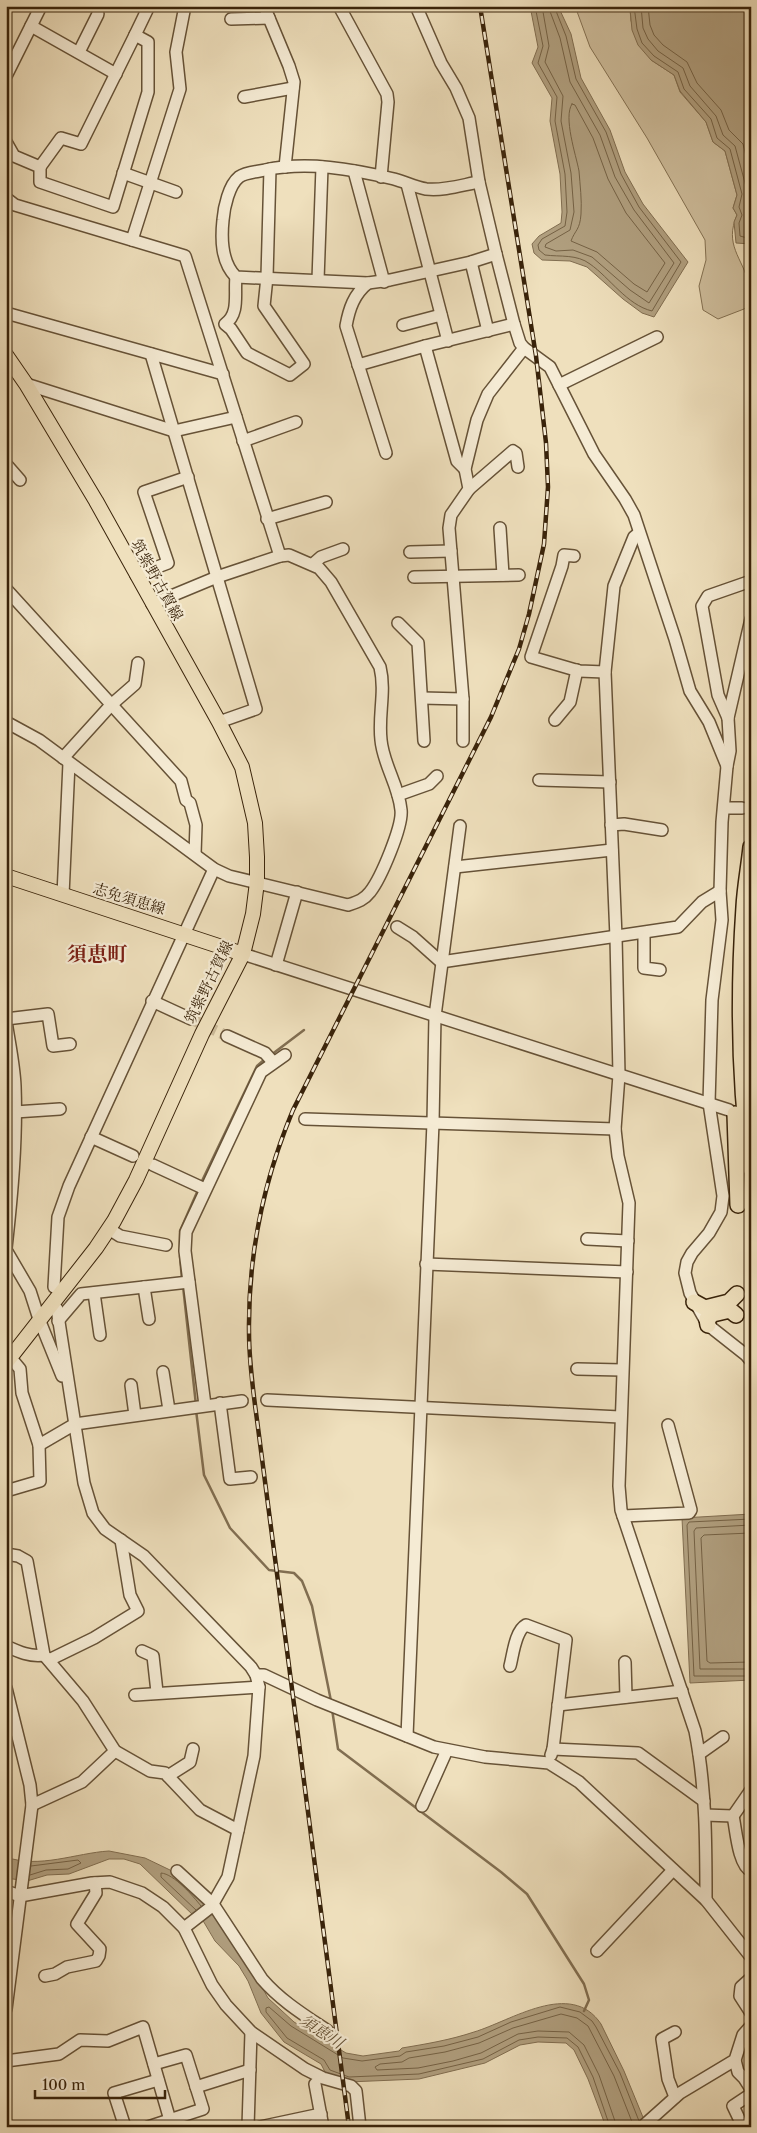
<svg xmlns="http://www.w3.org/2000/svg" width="757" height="2133" viewBox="0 0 757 2133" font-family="'Libre Caslon Text','Noto Serif JP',serif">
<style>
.green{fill:#d0c09f;stroke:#847254}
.water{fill:#b1a080;stroke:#816e51}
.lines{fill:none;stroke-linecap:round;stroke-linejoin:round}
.shore{stroke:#756245;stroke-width:1}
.stream{stroke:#816e51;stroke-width:2.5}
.minor-tunnel{stroke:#cbba99;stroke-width:11;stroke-dasharray:11 5.5;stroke-linecap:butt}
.minor-casing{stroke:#665237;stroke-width:14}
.major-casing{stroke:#39230a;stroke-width:16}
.highway-casing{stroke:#39230a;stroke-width:18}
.minor{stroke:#f5ebd4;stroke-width:11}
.major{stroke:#efe0bd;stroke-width:14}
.highway{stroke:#efe0bd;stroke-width:15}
.rail-casing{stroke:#39230a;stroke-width:4.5}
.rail{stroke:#f5ebd4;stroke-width:2.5;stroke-dasharray:8;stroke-linecap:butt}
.labels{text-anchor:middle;stroke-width:4.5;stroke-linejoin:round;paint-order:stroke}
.street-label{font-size:15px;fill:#39230a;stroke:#f5ebd4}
.water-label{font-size:16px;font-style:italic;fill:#634f33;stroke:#f5ebd4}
.district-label{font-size:20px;font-weight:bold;fill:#7a1f14;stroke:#f5ebd4}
</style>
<rect width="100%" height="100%" fill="#efe0bd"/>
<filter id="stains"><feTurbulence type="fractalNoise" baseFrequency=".004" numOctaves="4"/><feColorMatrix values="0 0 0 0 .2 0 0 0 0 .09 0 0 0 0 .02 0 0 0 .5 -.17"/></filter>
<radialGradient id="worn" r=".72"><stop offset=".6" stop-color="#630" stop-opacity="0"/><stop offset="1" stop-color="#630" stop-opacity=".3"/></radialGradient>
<path class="green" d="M 575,6 L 628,6 L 630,9 L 631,21 L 651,60 L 674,75 L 680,92 L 706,122 L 713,142 L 725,151 L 737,195 L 733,208 L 737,215 C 724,245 742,257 749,284 C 751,290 750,298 750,304 L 744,309 L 718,319 L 703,310 L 699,286 L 706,260 L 705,240 L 647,138 L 590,47 Z"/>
<g class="water">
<polygon points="530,6 558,6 571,34 581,78 610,130 625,172 643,204 688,262 654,317 642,313 623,299 587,267 570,261 542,260 534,253 532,244 539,236 561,223 562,212 560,174 550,121 552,98 532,63 538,47"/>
<polygon points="628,6 751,6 751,244 736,243 734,222 737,215 733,208 737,195 725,151 713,142 706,122 680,91 674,75 651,60 638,45 632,30 630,9"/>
<polygon points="751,1514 751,1680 690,1683 682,1518"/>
<path d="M 109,1851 L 145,1858 L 170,1870 L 191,1887 L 213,1912 L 258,1980 L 268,1998 L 294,2022 L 346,2053 L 363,2056 L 399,2051 L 402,2048 C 426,2044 450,2040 474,2032 C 511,2021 571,1979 601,2024 L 624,2071 L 647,2127 L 606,2127 L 588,2079 L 574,2050 L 566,2043 L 538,2042 L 520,2045 L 485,2063 L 419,2079 L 348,2082 L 326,2074 L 321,2064 L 284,2042 L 261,2013 L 248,1981 L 239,1966 L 215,1941 L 202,1919 L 195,1917 L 140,1864 L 124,1859 L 109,1859 L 69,1874 L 47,1875 L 27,1881 L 6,1878 L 6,1857 C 39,1869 76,1853 109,1851 Z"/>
</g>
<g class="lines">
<g class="shore">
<path d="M 535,6 L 543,46 L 538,63 L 557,97 L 555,121 L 565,174 L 567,212 L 565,226 L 542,239 L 538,245 L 539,250 L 545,255 C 560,257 577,254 590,264 C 610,278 627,305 652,311 L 681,262 L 639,207 L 621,174 L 606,132 L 576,79 L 566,36 L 554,6"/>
<polyline points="542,6 549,46 545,62 563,96 561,121 571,173 574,212 570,230 546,244 545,247 556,251 573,250 592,257 630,290 649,303 674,263 634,210 615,177 600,135 570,82 560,38 548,6"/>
<polyline points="634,6 637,29 642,43 654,56 678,72 684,89 711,119 717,138 730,149 742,194 739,207 742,215 739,223 740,236 751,239"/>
<polyline points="641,6 643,28 648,39 658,51 683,68 690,86 716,116 723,135 735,146 748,194 746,206 748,215 746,230 751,233"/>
<polyline points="648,6 650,25 654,35 663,45 687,62 697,83 721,110 729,130 743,144 751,176"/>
<path d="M 572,104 L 575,105 L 593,138 L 608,179 L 626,213 L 665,263 L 647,292 L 634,284 L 597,252 L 571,241 C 575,230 580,230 581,214 C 582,200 580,185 579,171 C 576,155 563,117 572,104 Z"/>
<polyline points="751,1519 689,1522 687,1525 694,1676 751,1676"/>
<polyline points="751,1525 696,1528 694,1531 700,1669 751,1669"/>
<polyline points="751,1533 704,1535 701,1538 707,1661 710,1663 751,1662"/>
<polyline points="30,1875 46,1870 68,1869 81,1863 78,1860 31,1866"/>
<path d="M 196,1910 L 161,1877 L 161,1873 C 174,1874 193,1896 201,1906"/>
<polyline points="610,2127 593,2077 578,2047 567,2038 538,2037 519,2040 483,2059 419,2074 349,2077 330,2070 324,2060 287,2038 266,2012 266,2008 269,2007 291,2026 343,2058 362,2061 400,2056 406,2052 444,2046 478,2037 511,2022 560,2007 580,2012 592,2021 596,2027 620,2073 639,2121"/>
<polyline points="617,2127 599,2075 584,2045 569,2032 538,2031 518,2034 481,2053 453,2061 418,2068 377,2070 375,2067 380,2064 402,2062 409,2058 445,2052 479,2043 513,2028 561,2014 577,2018 588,2026 614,2076 634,2127"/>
</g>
<g class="stream">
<polyline points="271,1055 304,1030"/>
<polyline points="201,1183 257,1066 265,1059"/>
<polyline points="180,1250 180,1231 198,1190"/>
<polyline points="180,1256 182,1280"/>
<polyline points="183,1286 196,1405"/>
<polyline points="196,1410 204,1475 230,1528 269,1570 294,1573 302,1581 312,1606 331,1701"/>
<polyline points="332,1709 338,1749 501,1872 527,1894 584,1984 589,2000 584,2011"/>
</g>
<polyline class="minor-tunnel" points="191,1019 227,1036"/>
<defs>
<g id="minor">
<polyline points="264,6 289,66 294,82 285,167"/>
<polyline points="339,6 387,94 388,102 381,177"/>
<polyline points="416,6 441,63 456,88 469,118 479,182 496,254 514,324 520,343 524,348 550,367 594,454 625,499 634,515 675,639 690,691 709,722 727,766"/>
<polyline points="231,19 269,18"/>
<polyline points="31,26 116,74"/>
<polyline points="79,52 98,14"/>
<polyline points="6,76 41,6"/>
<polyline points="244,97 293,88"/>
<polyline points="6,142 14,156 40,167 40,182 113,207 148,92 148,42 135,35 149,6"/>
<polyline points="40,167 61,138 81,144 135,35"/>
<polyline points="354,171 384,282"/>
<polyline points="123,173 176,192"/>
<path d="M 479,182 C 462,185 444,191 426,189 C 415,187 405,182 394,179 C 352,169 307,161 265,170 C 257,172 246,172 239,177 C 229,185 224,207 223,220 C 221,239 221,262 236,277 L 368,283 L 390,280 L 471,262 L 496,254"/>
<polyline points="407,184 448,341"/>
<polyline points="6,198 15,205 185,256 280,556"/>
<polyline points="132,240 180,89 176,52 185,6"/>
<polyline points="471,262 488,331"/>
<path d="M 236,277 C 234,293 240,314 225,324 L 231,329 L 247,353 L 290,375 L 304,364 L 264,306 L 267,277 L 270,169"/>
<polyline points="318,280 322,167"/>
<path d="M 368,283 C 354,294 349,309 346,326 L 386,453"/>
<polyline points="6,313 223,374"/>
<polyline points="403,325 441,315"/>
<polyline points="425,346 457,461 465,469"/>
<polyline points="151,354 256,709 219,722"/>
<polyline points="358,365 425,346 514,324"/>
<polyline points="26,384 174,431 236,417"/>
<polyline points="559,385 657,337"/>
<polyline points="243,441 296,422"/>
<polyline points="6,464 20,480"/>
<polyline points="469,489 513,451 516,453 518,467"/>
<polyline points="267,519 326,502"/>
<polyline points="500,528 503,575"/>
<path d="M 639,533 L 634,537 L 614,586 L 605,672 L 616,937 L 619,1075 L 615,1129 L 618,1156 L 629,1203 L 619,1486 L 621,1510 L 695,1731 C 706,1787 706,1843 706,1900"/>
<polyline points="410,552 451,551"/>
<polyline points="574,556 564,555 562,566 531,657 579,671 605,672"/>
<polyline points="313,564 321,557 343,549"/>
<polyline points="136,575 168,563 144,492 188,477"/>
<polyline points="414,577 519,575"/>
<polyline points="6,589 181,781 186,800 190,803 196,825 195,854"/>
<polyline points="751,619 728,718 730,751 727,766 722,822 720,891 722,920 712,1000 709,1103 723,1196 721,1212 709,1233 692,1253 687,1262 685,1273 690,1293 708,1325 746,1355 751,1361"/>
<polyline points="398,623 418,643 424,741"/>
<polyline points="422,698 463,699"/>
<polyline points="728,718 718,695 702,606 708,596 751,581"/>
<polyline points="555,720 570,702 577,670"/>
<path d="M 6,722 L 39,740 L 214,869 L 229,876 L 348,905 C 357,902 364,900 370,892 C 381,878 403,826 401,810 C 399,786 383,764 381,740 C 378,715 386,692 380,667 L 331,582 L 319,568 L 289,555 L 280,556 L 217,577 L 152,604"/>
<polyline points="463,741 463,699 449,528 451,515 469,489 465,469 477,420 488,394 524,348"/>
<polyline points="63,758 111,705 135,684 138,663"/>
<polyline points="539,780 610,782"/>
<polyline points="398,795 429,784 437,776"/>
<polyline points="724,808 742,808"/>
<polyline points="611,825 624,824 662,830"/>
<polyline points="455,867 612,850"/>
<polyline points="63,895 69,763"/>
<polyline points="397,927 413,937 441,962 678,927 702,902 720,891"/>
<polyline points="644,933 644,968 660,970"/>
<polyline points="243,954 729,1110"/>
<polyline points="276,965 297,892"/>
<polyline points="152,1001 191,1019"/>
<polyline points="6,1019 48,1014 53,1046 70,1044"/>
<path d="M 6,1021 C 9,1042 14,1064 15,1086 C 17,1140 12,1194 6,1248"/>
<polyline points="227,1036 265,1053 273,1062"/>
<polyline points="15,1112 60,1109"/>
<polyline points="305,1119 615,1129"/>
<polyline points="91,1137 133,1156"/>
<polyline points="153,1165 205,1189"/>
<polyline points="109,1229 120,1236 166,1245"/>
<polyline points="587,1239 628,1241"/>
<polyline points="6,1250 30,1291 39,1319 62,1376"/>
<polyline points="426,1264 627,1272"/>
<polyline points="54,1287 58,1217 69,1186 214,869"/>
<polyline points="144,1287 149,1319"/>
<polyline points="94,1293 100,1335"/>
<polyline points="57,1309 84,1483 93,1513 105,1529 144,1556 251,1667 256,1675 259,1687 254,1756 228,1877 211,1907 184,1928"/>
<polyline points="58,1321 81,1294 189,1282"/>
<polyline points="10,1357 20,1369 22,1393 39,1445 75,1424 242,1401"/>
<polyline points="577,1369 622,1370"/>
<polyline points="163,1372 169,1410"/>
<polyline points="131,1385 135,1415"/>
<polyline points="267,1400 620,1417"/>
<polyline points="220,1403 230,1479 251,1477"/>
<polyline points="205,1405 185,1251 186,1232 261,1072 285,1055"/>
<polyline points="6,1491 40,1481 39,1445"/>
<polyline points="623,1516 689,1513 691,1510 668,1425"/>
<polyline points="6,1554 18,1556 27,1561 44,1655 83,1701 115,1751 150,1771 165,1773 200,1810 238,1830"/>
<path d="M 6,1646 C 19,1652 30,1657 44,1655"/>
<polyline points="142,1651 153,1656 157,1692"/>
<polyline points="49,1660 94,1638 138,1611 130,1595 121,1540"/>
<polyline points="625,1662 626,1697"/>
<path d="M 510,1666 C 513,1655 515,1631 526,1625 L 566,1640 L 553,1749"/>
<polyline points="256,1675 264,1675 317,1700 434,1747 485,1757 549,1763 579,1782 706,1900 751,1957"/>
<polyline points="6,1688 30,1785 32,1805 6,2009"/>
<polyline points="135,1695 259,1687"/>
<polyline points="558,1705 682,1691"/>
<polyline points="407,1736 433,1123 435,1016 460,826"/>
<polyline points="699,1754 723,1737"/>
<polyline points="551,1755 553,1749 638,1753 704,1801"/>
<polyline points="168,1776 190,1762 193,1749"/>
<polyline points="32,1805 82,1782 115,1751"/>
<polyline points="422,1806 447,1750"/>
<polyline points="705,1815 733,1816 751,1790"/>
<path d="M 733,1816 C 736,1829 738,1865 751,1871"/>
<path d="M 177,1871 L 213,1904 L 262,1979 C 281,2001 304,2015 328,2031"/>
<polyline points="6,1891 20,1896 92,1883 110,1882 142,1893 163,1907 184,1928 212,1985 226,2005 251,2032 305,2069 323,2078 351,2086 356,2091 360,2127"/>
<polyline points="597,1951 673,1870"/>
<polyline points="45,1976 55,1974 67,1967 96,1961 99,1956 100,1949 77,1924 96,1893 95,1883"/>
<polyline points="751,1978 741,1987 740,1996 751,2013"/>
<polyline points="675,2032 662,2039 668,2079 675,2097"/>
<polyline points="735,2060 738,2072 744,2078 751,2089"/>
<polyline points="6,2061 59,2054 80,2040 108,2041 143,2027 172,2127"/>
<polyline points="315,2084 323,2127"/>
<polyline points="196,2087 250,2070"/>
<polyline points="125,2127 114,2093 158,2080"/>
<polyline points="148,2127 203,2109 186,2055 154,2064"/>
<polyline points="248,2127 251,2032"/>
<polyline points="260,2127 321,2114"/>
<polyline points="642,2127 680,2093 735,2060 743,2035 751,2026"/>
<polyline points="743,2127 733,2106 751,2094"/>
</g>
<g id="major">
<polyline points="6,355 26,384 96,501 219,722 242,767 255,823 257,857 257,882 253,914 243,954 202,1034 136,1180 114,1221 96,1248 6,1363"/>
<polyline points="6,876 243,954"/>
</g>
<g id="highway">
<path d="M 751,847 C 749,867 745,887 744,907 C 738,994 739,1082 751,1169"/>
<polyline points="735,1114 738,1205"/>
<polyline points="694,1302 705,1308 729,1302 737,1294"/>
<polyline points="708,1325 707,1319 713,1314 730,1310 736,1315"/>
</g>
</defs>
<use href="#minor" class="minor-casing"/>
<use href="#major" class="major-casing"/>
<use href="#highway" class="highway-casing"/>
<use href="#minor" class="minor"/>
<use href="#major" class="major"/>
<use href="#highway" class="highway"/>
<defs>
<path id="rail" d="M 349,2127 L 257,1420 C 253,1391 249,1362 249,1332 C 248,1254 263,1182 293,1110 L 491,717 L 519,649 L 529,614 L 544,544 L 548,487 L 546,443 L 536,356 L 480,6"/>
</defs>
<use href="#rail" class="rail-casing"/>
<use href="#rail" class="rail"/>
</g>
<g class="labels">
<g class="street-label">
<text transform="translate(157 580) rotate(61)" y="5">筑紫野古賀線</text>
<text transform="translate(129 899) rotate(17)" y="5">志免須恵線</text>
<text transform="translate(209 982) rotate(-64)" y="5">筑紫野古賀線</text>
</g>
<g class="water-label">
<text transform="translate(322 2031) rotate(33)" y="6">須恵川</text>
</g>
<g class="district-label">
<text x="97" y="961">須恵町</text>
</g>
</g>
<rect width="757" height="2133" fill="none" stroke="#efe0bd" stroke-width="25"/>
<rect x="8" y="8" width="742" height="2118" fill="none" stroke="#39230a" stroke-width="2.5"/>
<rect x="12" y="12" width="732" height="2108" fill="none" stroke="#39230a"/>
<path d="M35 2090v8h130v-8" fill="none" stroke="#39230a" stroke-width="2.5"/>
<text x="42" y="2090" font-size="15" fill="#39230a" stroke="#f5ebd4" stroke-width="4" paint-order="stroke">100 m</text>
<rect width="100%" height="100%" filter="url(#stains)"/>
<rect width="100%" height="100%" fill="url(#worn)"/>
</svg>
